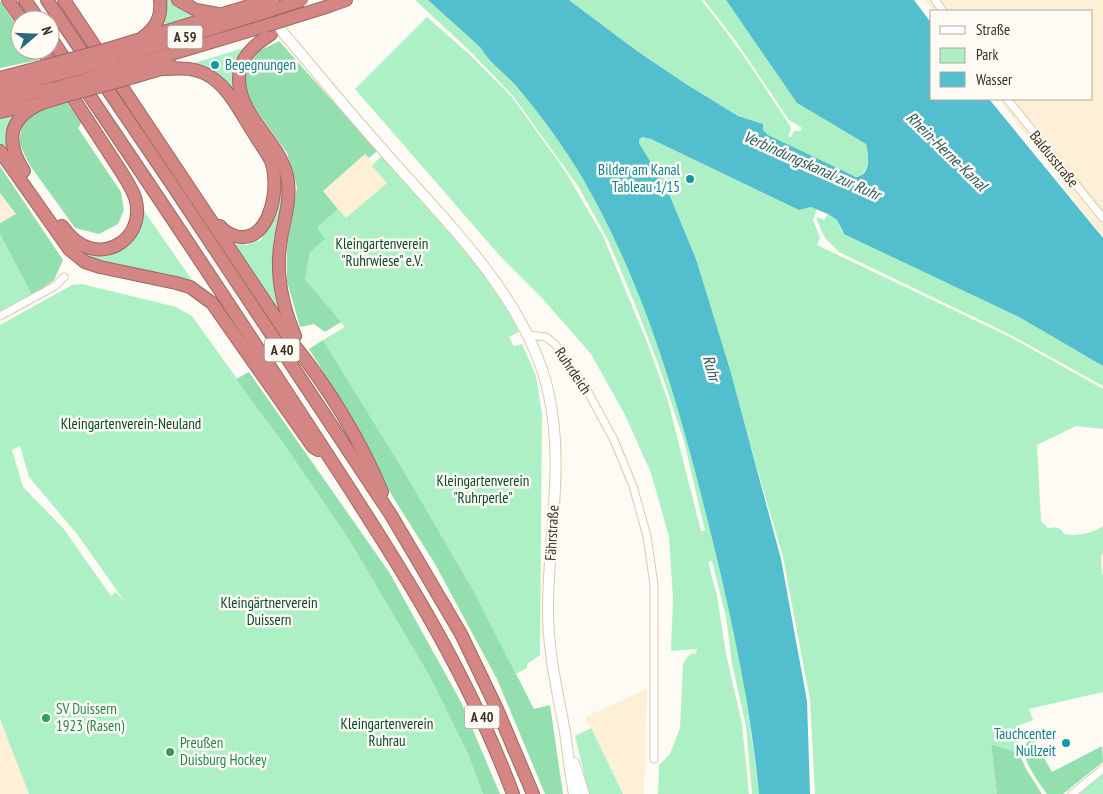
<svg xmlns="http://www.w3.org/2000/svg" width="1103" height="794" viewBox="0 0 1103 794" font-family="'PT Sans Narrow',sans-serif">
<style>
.built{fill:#fdf0d7}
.green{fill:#aef0c6;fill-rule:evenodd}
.forest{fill:#93dfaf}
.water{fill:#52bece}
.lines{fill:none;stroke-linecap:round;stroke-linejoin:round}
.minor-casing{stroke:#dbcaa8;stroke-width:9}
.secondary-casing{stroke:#dbcaa8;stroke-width:12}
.motorway-casing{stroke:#9c6862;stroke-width:14}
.minor{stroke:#fff;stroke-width:7}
.secondary{stroke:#fff;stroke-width:10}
.motorway{stroke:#d38684;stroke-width:12}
.motorway-bridge-casing{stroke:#9c6862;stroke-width:14;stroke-linecap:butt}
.motorway-bridge{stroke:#d38684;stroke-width:12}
.culture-dot{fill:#0f9aa8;stroke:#fefbf4;stroke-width:2}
.leisure-dot{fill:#2e9e5b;stroke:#fefbf4;stroke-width:2}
.labels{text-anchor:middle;stroke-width:5;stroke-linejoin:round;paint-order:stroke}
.shield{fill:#fefbf4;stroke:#736d62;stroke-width:1}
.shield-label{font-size:14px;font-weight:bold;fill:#373023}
.culture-label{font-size:15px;fill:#0d838f;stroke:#fefbf4;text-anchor:end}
.street-label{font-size:15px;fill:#373023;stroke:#fefbf4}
.park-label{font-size:15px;fill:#0a4729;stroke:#fefbf4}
.leisure-label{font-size:15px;fill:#27864d;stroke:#fefbf4;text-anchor:start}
.water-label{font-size:16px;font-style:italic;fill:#2b5a61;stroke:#fefbf4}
</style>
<rect width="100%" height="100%" fill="#fefbf4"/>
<g class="built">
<polygon points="924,0 1103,0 1103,238 999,99 1092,99 1092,11 933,11"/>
<polygon points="365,154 373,163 372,166 387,183 346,219 323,191"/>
<polygon points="0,193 16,214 0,223"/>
<polygon points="647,689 644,794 623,794 585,717"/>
<polygon points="0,719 29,794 0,794"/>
</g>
<g class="green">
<polygon points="164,0 173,0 201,16 158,30"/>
<path d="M 415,0 L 428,0 L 481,48 C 490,64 505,73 517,87 C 541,115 564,147 583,179 C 642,279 676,391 703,502 C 712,535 721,568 728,601 C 742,665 751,729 759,794 L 752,794 L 746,726 L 732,664 L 726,617 L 712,561 L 708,562 L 717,595 L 726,654 L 742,724 L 749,794 L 658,794 L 659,765 L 670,754 L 680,728 L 683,664 L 688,656 L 693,653 L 696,654 L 697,649 L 671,651 L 673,598 L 669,537 L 651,473 L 625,415 L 591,354 L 542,298 L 500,256 L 355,89 L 427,17 L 469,54 L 512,97 L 565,171 L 603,236 L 649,347 L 668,401 L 701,531 L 705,531 L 684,441 L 660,369 L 635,304 L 608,240 L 578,186 L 513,96 L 470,51 Z"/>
<path d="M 569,0 L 701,0 C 734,40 762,83 790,126 L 791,129 L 788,136 L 791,137 L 794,131 L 801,131 L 802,128 L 789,120 L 736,41 L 704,0 L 726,0 L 797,103 L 866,144 C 869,155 870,169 860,176 L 851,176 L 768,135 L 763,130 L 763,124 L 738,116 L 686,84 L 637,51 Z"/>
<polygon points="247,47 239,98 193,65 194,63"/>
<polygon points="18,112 11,153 8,154 0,144 0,115"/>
<path d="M 642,137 L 651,139 L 799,210 L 811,207 L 817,208 L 813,220 L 820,238 L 817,245 L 1010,337 L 1103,389 L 1103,429 L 1076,426 L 1037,445 L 1041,521 L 1048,528 C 1056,527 1060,527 1064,534 C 1076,537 1093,533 1103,526 L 1103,554 L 1101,557 L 1102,574 L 1103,574 L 1103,692 L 1029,709 L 1033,720 L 1017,726 L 1019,753 L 991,744 L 997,794 L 815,794 L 810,700 L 783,557 L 696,259 L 667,189 L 639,143 L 639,140 Z"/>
<path d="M 381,156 C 430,212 486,265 519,332 L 509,337 L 514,346 L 522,344 L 536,376 L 542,414 L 540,655 L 527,664 L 527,668 L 516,674 L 473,590 L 405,473 L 323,340 L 345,327 L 305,279 L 310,252 L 317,228 L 338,209 L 346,218 L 387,183 L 372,166 Z"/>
<polygon points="272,157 285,184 283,317 234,244 246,245 261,240 271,222"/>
<path d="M 142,208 L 149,218 L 194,283 L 102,262 L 82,253 C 100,255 133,247 140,228 C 142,223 141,214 142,208 Z"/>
<polygon points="828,214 837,220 842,232 1019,317 1103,366 1103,386 1011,335 839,252 825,238 817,220 817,217 824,220"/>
<polygon points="0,234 32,295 0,312"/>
<path d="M 82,284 L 176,307 L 192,316 L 281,440 L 348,538 L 430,677 L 468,754 L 483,794 L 29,794 L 0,719 L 0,325 L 72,285 ZM 20,446 L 29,477 L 77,534 L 125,602 L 116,592 L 111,596 L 63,528 L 23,487 L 12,450 Z"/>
<polygon points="591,728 623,794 589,794 575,736"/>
<polygon points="1103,772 1103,794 1076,794"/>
</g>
<g class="forest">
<polygon points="0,1 20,31 20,50 32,50 39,60 0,68"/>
<polygon points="279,41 377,151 369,158 365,154 323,191 338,209 317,228 325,239 310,252 305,279 341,322 325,332 314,324 300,327 287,281 287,248 297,187 287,153 252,104 244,83 249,62 261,50"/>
<polygon points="67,102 82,122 78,128 121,192 124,210 118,224 99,234 75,228 29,164 19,143 22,125 37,112"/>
<polygon points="0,166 63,260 54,280 32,295 0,234 0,223 16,214 0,193"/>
<polygon points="323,340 405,473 473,590 534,709 550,705 563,794 545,794 497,679 435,564 381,478 346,408 309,349"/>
<polygon points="249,372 389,572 461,702 500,794 483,794 468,754 430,677 348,538 281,440 236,379"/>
<path d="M 1033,738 L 1052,772 L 1102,746 L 1103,762 L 1063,794 L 1047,794 C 1040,784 1021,760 1025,747 C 1026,742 1030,740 1033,738 Z"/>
<polygon points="991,744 1019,753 1026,769 1042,794 997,794"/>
</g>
<path class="water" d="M 428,0 L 569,0 L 637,51 L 686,84 L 738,116 L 763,124 L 763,130 L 768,135 L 856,177 C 871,175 869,156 866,144 L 797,103 L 726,0 L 914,0 L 932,24 L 932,99 L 989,99 L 1103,238 L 1103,366 L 1019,317 L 844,234 L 837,220 L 828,214 L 811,207 L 799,210 L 651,139 L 642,137 L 639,140 L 639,143 L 667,189 L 696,259 L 730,370 L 781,559 L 807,701 L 810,794 L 759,794 C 750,701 730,609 707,518 C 678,401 644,284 583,179 C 564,147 541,115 517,87 C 505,73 490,64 481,48 Z"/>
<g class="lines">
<defs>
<g id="minor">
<polyline points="935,0 943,11"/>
<polyline points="1007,99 1103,218"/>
<polyline points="0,316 55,286 64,277"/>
<polyline points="528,335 546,337 556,345 588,392 614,440 633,486 647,536 654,585 654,759"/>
<polyline points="1072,794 1103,769"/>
</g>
<g id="secondary">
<path d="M 261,7 C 302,54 341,103 383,150 C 444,220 529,300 549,395 C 564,464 549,534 548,604 C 547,647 557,690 565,732 C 568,753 570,773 574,794"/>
<polyline points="574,763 584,794"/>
</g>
<g id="motorway">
<polyline points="8,0 22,20"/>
<polyline points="25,0 39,20"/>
<polyline points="47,0 173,186 391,515 461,634 497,709 533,794"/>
<path d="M 64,0 L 294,345 C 328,387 361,441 382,492"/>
<polyline points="178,0 196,10 218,14"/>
<polyline points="329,6 346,0"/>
<path d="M 271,34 C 254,45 238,58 239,81 C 241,118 279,141 287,176 C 292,197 284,219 281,240 C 275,273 282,305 295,336"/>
<path d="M 50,37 C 136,164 221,291 305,420 C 385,543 461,655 513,794"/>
<path d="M 142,38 C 156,28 162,17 160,0"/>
<polyline points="108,49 249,6"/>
<path d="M 42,50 L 122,173 C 128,183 137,196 137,209 C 139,238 109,259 82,245 C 74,241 68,234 62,226"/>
<polyline points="114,59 256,15"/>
<polyline points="121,69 265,26"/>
<path d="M 163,69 C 181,68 196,67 211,77 C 231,90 242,116 255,135 C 260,144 267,152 271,161 C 273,166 274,172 274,176 C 277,199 266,245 235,236 C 229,234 224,232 220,226"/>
<polyline points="0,78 45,66"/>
<polyline points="127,79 171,66"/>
<polyline points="0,89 51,76"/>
<polyline points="0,100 59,87"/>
<polyline points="0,112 42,103 65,96"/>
<polyline points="0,151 69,249 85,262 100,267 176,283 190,287 212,303 313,447 318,450"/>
<path d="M 24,171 C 5,141 8,118 42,103"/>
</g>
</defs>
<use href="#minor" class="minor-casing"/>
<use href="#secondary" class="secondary-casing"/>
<use href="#motorway" class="motorway-casing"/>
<use href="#minor" class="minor"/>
<use href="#secondary" class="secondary"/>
<use href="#motorway" class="motorway"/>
<defs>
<g id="motorway-bridge">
<polyline points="249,6 271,0"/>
<polyline points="256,15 302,0"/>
<polyline points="265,26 329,6"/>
<polyline points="45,66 108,49"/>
<polyline points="51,76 114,59"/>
<polyline points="59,87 121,69"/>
<polyline points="65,96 127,79"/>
</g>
</defs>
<use href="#motorway-bridge" class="motorway-bridge-casing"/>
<use href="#motorway-bridge" class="motorway-bridge"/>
</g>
<g class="culture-dot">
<circle cx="215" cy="65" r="5"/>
<circle cx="690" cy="179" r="5"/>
<circle cx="1066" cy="743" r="5"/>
</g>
<g class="leisure-dot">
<circle cx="46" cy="718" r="5"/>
<circle cx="170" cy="752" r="5"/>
</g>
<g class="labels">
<g class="shield">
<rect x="167.5" y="25.5" width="35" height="23" rx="4"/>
<rect x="264.5" y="338.5" width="35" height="23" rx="4"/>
<rect x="464.5" y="705.5" width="35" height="23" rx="4"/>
</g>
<g class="shield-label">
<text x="185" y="42">A 59</text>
<text x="282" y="355">A 40</text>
<text x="482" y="722">A 40</text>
</g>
<g class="culture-label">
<text x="225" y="70" text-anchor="start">Begegnungen</text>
<text x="680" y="175">Bilder am Kanal<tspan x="680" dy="17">Tableau 1/15</tspan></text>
<text x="1056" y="739">Tauchcenter<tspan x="1056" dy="17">Nullzeit</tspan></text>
</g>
<g class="street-label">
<text transform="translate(1054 159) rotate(51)" y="5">Baldusstraße</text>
<text transform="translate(573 371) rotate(56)" y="5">Ruhrdeich</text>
<text transform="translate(552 533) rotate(-87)" y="5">Fährstraße</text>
</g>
<g class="park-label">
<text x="382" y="249">Kleingartenverein<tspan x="382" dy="17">"Ruhrwiese" e.V.</tspan></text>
<text x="131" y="429">Kleingartenverein-Neuland</text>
<text x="483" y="486">Kleingartenverein<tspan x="483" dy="17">"Ruhrperle"</tspan></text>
<text x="269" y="608">Kleingärtnerverein<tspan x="269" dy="17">Duissern</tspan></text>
<text x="387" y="729">Kleingartenverein<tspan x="387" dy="17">Ruhrau</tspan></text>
</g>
<g class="leisure-label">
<text x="56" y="714">SV Duissern<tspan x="56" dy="17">1923 (Rasen)</tspan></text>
<text x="180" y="748">Preußen<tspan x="180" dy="17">Duisburg Hockey</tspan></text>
</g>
<g class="water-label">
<text transform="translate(947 151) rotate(44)" y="6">Rhein-Herne-Kanal</text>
<text transform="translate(812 165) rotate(24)" y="6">Verbindungskanal zur Ruhr</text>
<text transform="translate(712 368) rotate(74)" y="6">Ruhr</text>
</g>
</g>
<rect x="930" y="10" width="162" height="90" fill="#fefbf4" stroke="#aeaaa0"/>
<rect x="940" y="26" width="25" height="8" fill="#ffffff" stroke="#aeaaa0"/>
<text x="976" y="35" font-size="15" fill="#373023">Straße</text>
<rect x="940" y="48" width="25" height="15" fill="#aef0c6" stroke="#aeaaa0"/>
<text x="976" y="60" font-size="15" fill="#373023">Park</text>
<rect x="940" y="72" width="25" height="15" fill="#52bece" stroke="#aeaaa0"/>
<text x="976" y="85" font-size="15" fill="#373023">Wasser</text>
<g transform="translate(35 35) rotate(71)"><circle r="24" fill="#fefbf4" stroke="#aeaaa0"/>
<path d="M0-4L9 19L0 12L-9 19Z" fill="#2c6880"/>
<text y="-8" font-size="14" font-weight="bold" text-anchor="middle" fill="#373023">N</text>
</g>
</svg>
